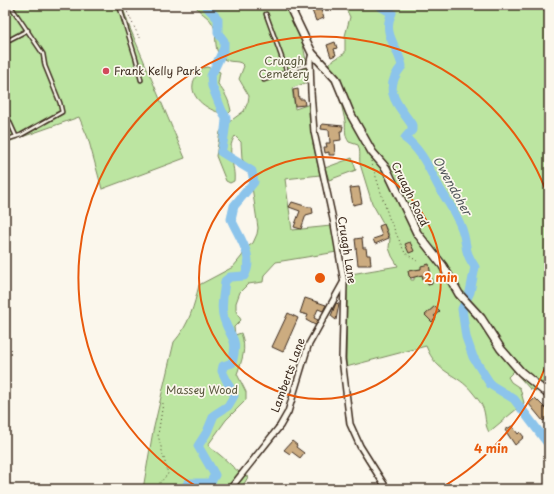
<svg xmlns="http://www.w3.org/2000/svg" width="554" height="494" viewBox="0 0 554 494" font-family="'Playpen Sans',sans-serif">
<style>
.green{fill:#bce5a1;stroke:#7c8860;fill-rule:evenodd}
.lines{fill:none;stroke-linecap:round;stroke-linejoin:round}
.river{stroke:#8cc4eb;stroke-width:9}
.building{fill:#ccac80;stroke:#3b2a1e}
.service-casing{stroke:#3b2a1e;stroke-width:5.5}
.minor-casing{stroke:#3b2a1e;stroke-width:8}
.secondary-casing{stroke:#3b2a1e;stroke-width:10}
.path{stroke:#3b2a1e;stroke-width:1;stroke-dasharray:1 3;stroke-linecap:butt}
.service{stroke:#fbf7ec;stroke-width:2.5}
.minor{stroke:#fbf7ec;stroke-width:5}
.secondary{stroke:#fbf7ec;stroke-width:7}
.ring{fill:none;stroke:#e8590c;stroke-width:2}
.poi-dot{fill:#d1495b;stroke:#fbf7ec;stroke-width:1.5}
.labels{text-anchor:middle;stroke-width:3.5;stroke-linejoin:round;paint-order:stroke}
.park-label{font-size:11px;fill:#5b593f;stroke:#fbf7ec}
.poi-label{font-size:11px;fill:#3b2a1e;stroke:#fbf7ec;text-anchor:start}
.street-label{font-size:11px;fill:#3b2a1e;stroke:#fbf7ec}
.water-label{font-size:12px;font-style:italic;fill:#53585c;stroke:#fbf7ec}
.centre{fill:#e8590c;stroke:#fbf7ec;stroke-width:2}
.ring-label{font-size:12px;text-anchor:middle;font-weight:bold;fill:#e8590c;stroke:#fbf7ec;stroke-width:3.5;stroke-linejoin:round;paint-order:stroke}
</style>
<rect width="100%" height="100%" fill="#fbf7ec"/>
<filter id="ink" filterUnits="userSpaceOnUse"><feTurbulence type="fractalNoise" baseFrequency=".025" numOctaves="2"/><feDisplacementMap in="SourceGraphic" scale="8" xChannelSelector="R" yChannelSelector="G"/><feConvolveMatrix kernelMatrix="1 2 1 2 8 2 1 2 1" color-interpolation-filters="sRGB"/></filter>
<g filter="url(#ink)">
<g class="green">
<polygon points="5,5 122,5 129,26 185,158 102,189 88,138 79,117 5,143"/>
<path d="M 195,5 L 286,5 C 301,35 306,48 308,82 L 292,88 L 295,109 L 310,104 L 313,143 L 320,175 L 285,179 L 292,230 L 331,226 L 337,252 L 276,262 L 264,275 L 263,282 L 248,284 L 240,292 L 236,303 L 236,311 L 241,320 L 234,327 L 235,335 L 241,333 C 247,349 242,360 237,374 L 246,392 L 246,400 L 226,420 L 208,445 C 211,450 216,451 220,455 C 231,464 235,471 248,477 L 241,489 L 143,489 L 153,431 L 174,342 C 189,325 194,306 199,285 L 233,267 L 242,256 L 245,249 L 253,243 L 257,234 L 258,228 L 251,180 L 248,168 L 242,159 L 241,142 L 235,136 C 225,151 236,165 234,181 L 230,183 L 226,181 L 216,156 L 220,132 L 225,125 L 244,111 L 248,102 L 249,96 L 239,79 L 244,66 L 241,63 C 237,61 233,62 229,61 C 209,56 220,35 212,23 C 208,16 199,13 195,5 Z"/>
<path d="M 344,5 L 549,5 L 549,379 L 546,383 L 538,382 L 536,391 L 530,389 L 514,371 L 508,377 L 511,382 L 520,388 L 524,403 L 489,432 C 485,426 486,419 484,411 C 483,405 477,398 473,393 C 457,372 438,376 426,346 L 346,367 L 347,296 L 345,275 L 398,266 L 392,256 L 389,248 L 390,238 L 387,230 L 372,203 L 360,164 C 359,157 361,152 358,145 L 349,142 C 344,135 346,129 345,121 C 341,102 337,85 324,70 L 329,63 L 345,53 L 345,36 L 350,17 ZM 429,265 L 432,284 L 428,285 L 427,282 L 424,282 L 422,275 L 414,277 L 414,280 L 411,280 L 409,271 L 421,269 ZM 435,306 L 440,311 L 434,316 L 436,319 L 432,322 L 425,315 Z"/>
<path d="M 207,67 L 220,72 L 218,84 C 225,93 229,100 231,111 L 228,114 C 215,114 190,101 193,84 C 194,78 198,73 202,68 Z"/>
<polygon points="352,158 356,170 329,180 325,168"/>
</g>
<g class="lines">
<g class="river">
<path d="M 378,5 L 392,13 C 381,34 399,48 402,66 C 381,91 398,104 412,125 L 412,130 L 405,138 C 422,150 430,171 440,189 C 448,202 457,215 462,229 C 468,246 463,250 475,267 L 470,292 L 462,309 L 466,337 L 473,357 L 491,385 L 514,399 L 549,445"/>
<path d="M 184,489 L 188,483 L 210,483 L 215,475 L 198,446 L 207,432 L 214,415 L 228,406 L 234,396 L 222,371 L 223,366 L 232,363 C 239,336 231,341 224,319 C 220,308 224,293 225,281 L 230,277 L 244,276 C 256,257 238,236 231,219 L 234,206 L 254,182 L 252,171 L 221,152 C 223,147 226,124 226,117 L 222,111 L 212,86 L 211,76 L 224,48 L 224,41 L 218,33 L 218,19 L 205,5"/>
</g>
</g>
<g class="building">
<polygon points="310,5 319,5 324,18 316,21"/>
<polygon points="335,42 337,48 334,49 336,55 331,57 327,45"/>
<polygon points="298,89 299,99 304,99 305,105 295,106 293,90"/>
<polygon points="322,124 343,126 342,131 340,131 341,140 334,141 335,155 329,155 329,152 325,153 324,147 327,147 326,143 330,143 329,130 321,129"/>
<polygon points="359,187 362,203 353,205 350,188"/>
<polygon points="292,202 308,207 312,207 313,213 306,215 301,229 294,227 300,211 289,207"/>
<polygon points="384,224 389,238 375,244 373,239 382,236 379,226"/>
<polygon points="362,238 363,248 366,248 367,255 370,255 371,265 358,265 355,239"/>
<polygon points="410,242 414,251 409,253 405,244"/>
<polygon points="429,264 432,284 428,285 427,282 424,282 422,275 411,278 409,276 408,271 421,269 421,266"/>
<polygon points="305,298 326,305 323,311 318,309 314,318 318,320 315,325 306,320 308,315 300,313"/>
<polygon points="336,303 339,304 336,320 331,316"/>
<polygon points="435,306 440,311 434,316 436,318 432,322 425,315"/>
<polygon points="288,313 298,318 283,352 272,347"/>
<polygon points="535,398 549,412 549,416 543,421 529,404"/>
<polygon points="512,426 518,434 520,432 524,437 515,445 505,430"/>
<polygon points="292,441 297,445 296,447 304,453 300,458 292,452 290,454 284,450"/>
</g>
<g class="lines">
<defs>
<g id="service">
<polyline points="119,5 136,59 141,80"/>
<polyline points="266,14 287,72"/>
<polyline points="5,42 28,30"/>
<polyline points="264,80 303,66 310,65"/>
<polyline points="5,112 16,136"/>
<polyline points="5,140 21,135 62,112 60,103 45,66 43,54 10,5"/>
</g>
<g id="minor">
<polyline points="312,53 310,61 311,92 314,132 334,224 344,283 342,359 350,424 360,446 387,489"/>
<polyline points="230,489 280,426 288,412 308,346 343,283"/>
</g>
<polyline id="secondary" points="289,5 312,53 336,79 350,113 372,152 386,168 417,233 443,266 459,294 481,318 501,349 521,372 549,395"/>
</defs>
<use href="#service" class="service-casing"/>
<use href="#minor" class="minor-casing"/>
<use href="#secondary" class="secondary-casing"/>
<g class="path">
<polyline points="124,5 138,35 142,40"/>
<polyline points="371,161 389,218 405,253 417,261"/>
<polyline points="154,489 168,474 158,435 163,403"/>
</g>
<use href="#service" class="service"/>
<use href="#minor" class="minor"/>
<use href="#secondary" class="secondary"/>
</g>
</g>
<g class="ring">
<circle cx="320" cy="278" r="121"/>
<path d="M549 357A242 242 0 0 1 439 489M201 489A242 242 0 1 1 549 199"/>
</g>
<circle class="poi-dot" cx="106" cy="71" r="4"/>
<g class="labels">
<g class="park-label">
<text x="284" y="65">Cruagh<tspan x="284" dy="13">Cemetery</tspan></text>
<text x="202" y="394">Massey Wood</text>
</g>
<g class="poi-label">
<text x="114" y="75">Frank Kelly Park</text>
</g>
<g class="street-label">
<text transform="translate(410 194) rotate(64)" y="4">Cruagh Road</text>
<text transform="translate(347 250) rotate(81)" y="4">Cruagh Lane</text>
<text transform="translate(288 375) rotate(-70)" y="4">Lamberts Lane</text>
</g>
<g class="water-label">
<text transform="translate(452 186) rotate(61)" y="4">Owendoher</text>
</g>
</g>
<circle cx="320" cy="278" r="6" class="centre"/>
<g class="ring-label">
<text x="441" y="282">2 min</text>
<text x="491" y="453">4 min</text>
</g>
<rect width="554" height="494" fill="none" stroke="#fbf7ec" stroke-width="20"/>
<rect x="10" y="10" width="534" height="474" fill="none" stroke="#3b2a1e" stroke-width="1.5" filter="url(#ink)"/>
</svg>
